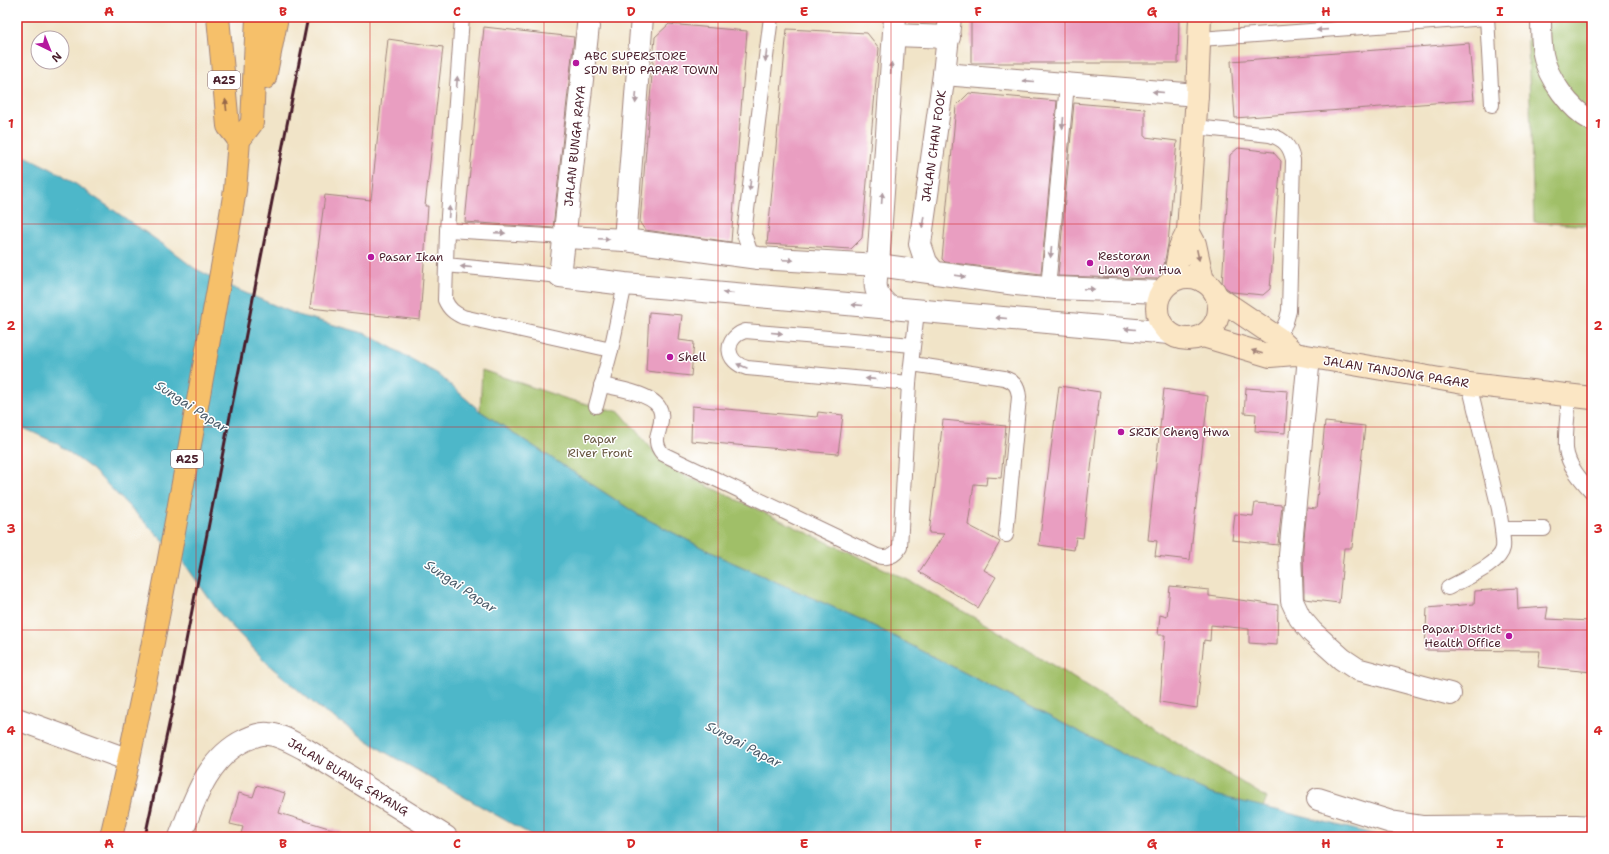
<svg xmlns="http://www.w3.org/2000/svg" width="1609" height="854" viewBox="0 0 1609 854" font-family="'Shantell Sans',sans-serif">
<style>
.green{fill:#a0bf67;stroke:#756f49}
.water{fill:#4db7c9;stroke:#4c6b7a}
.building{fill:#e99ec1}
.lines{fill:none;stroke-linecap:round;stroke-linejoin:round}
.service-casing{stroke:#9e827a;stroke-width:16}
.pedestrian-casing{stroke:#9e827a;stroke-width:22}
.minor-casing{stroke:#9e827a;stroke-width:24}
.tertiary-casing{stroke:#9e827a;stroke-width:24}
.secondary-casing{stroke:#9e827a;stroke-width:24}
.primary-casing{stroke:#9e827a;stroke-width:24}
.service{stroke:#fff;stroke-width:14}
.pedestrian{stroke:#fff;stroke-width:20}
.minor{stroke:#fff;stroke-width:22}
.tertiary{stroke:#fff;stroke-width:22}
.secondary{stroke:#fbe6c4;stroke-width:22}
.primary{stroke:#f6c06b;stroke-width:22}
.rail{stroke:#4a1f2b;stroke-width:3}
.oneway{fill:#ae9aa0}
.oneway2{fill:#976748}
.oneway3{fill:#a28278}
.grid{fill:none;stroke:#d62828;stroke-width:1;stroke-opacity:0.55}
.poi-dot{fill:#b5179e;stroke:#fff;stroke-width:1.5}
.labels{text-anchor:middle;stroke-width:3;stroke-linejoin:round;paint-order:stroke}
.shield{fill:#fff;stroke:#80626b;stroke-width:1}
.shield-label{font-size:11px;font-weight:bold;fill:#4a1f2b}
.poi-label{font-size:12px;fill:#4a1f2b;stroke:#fff;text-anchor:start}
.street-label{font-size:12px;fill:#4a1f2b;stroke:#fff}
.park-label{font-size:12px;fill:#685740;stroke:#fff}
.water-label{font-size:13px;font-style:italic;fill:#4b5c6a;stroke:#fff}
.neatline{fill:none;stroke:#d62828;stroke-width:1.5}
.grid-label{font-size:13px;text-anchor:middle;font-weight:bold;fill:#d62828}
</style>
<rect width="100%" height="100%" fill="#fff"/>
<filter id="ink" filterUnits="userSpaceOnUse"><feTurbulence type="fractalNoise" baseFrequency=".025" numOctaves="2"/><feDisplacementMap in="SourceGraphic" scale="8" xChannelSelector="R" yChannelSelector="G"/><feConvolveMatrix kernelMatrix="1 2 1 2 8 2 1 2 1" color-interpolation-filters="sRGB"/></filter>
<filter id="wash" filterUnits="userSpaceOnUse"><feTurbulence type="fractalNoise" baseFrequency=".012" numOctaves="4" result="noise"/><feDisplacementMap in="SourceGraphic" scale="16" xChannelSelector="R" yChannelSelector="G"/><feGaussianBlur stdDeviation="0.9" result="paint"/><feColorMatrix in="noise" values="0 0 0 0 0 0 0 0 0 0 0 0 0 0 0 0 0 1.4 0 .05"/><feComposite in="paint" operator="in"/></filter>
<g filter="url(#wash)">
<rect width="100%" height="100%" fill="#f1e4c8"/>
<g class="green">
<polygon points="1527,17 1592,17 1592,226 1534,222"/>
<polygon points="482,370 567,399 620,412 667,467 908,580 996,630 1267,798 1263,808 1211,794 1138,762 862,620 720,557 637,514 480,411"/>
</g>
<polygon class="water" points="17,152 61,174 164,245 194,268 231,287 298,315 367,334 399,352 438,374 480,411 637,514 720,557 862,620 1138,762 1211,794 1385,837 535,837 383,751 318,707 270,666 220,614 182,560 92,469 56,443 17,425"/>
<g id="blocks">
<g class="building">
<polygon points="971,17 1179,17 1178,63 971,63"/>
<polygon points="669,24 747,31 731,242 645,230 640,223 655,37"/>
<polygon points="484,27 574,37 553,228 465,222"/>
<polygon points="787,29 867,33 879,48 862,238 851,249 767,244"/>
<polygon points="388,39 443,47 425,206 428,206 420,320 310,308 325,195 371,200"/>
<polygon points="1469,43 1474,100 1235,118 1231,61"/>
<polygon points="969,93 1057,101 1041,274 945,262 942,259 956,106"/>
<polygon points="1074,103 1145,109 1145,137 1177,141 1168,244 1162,276 1158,279 1058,276"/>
<polygon points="1238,148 1273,152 1281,161 1270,289 1263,295 1232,292 1222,285 1230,155"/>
<polygon points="649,312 682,315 679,340 694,342 691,376 646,371"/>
<polygon points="1059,386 1100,392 1083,538 1076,537 1074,550 1039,545"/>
<polygon points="1246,388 1288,391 1285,433 1255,431 1256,414 1244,413"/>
<polygon points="1164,389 1208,396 1190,560 1155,556 1157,541 1148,540"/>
<polygon points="692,406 817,417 818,412 843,415 838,454 691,441"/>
<polygon points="943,420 1006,426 1001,478 987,477 986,485 974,484 968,525 1000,542 984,570 996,577 978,608 919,572 944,534 929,533"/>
<polygon points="1325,422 1365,426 1352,548 1344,548 1339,603 1305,599 1304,598 1303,548 1307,508 1316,509"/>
<polygon points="1255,503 1282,505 1278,545 1232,540 1235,514 1253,516"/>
<polygon points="1170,586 1209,590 1209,596 1278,605 1277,645 1249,643 1249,629 1211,625 1210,641 1204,640 1197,708 1160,702 1165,635 1158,635 1160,615 1167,617"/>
<polygon points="1517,588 1518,609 1548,607 1546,619 1592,621 1592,672 1538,667 1540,651 1425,650 1427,608 1474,604 1475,591"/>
<polygon points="257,785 285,793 279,813 342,832 341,837 240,837 243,827 230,824 239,793 253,797"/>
</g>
</g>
</g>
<g filter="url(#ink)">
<use href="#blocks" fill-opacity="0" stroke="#9e827a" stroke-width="1"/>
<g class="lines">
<defs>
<g id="service">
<path d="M 462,17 L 447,230 L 445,300 C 449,309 454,313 463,317 L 611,350"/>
<polyline points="1487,17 1492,105"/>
<polyline points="1200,39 1487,18"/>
<path d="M 1195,127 L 1270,135 C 1284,139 1290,146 1293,160 L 1289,311 L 1286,322 L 1278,338"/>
<polyline points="447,230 565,237"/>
<polyline points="758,258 750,251 744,234 771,17"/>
<polyline points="446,265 560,276"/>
<polyline points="1056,288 1050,282 1049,277 1067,84"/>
<path d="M 912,364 L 1004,378 C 1014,381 1018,386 1019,397 L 1006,535"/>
<path d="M 909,383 L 747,368 C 725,362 723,339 745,331 L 913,345"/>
<polyline points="1469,384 1499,509 1502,529 1544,529"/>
<path d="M 601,385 C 616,388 659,394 661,413 C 664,429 649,439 663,454 L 877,556 C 887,559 895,556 900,547 L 909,383 L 917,311"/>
<path d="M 1569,395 C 1568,413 1565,432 1566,449 C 1568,466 1581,480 1592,492"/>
<polyline points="596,406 611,350 625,284"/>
<path d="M 1448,588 C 1463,579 1500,565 1503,548 C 1504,542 1502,535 1502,529"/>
</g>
<path id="pedestrian" d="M 1541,17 C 1541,29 1541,42 1543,54 C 1547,78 1571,110 1592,121"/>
<g id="minor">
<polyline points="589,17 560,276 625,284 1169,333"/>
<polyline points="894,35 949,37"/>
<polyline points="944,74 1197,95"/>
<polyline points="565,237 625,240 758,258 878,265 1016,284 1056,288 1161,292"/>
<polyline points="625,240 642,17"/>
<polyline points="934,272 926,262 920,244 944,74 950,17"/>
<path d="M 891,308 C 873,294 874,286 878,265 L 895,17"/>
<polyline points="1309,357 1290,555 1292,601 1300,618 1312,632 1342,659 1357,669 1450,694"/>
<polyline points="1318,799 1391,822 1423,827 1576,826 1592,827"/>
</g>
<g id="tertiary">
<polyline points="17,719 129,760"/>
<path d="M 180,837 C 194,801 207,758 245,740 C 252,737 260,733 268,734 C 281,735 293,743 305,749 L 446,837"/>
</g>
<g id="secondary">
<polyline points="1188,231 1195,244 1203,281"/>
<circle cx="1188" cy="308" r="31"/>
<polyline points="1174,280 1180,247 1188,231 1197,95 1200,17"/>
<polyline points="1217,297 1278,338 1295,354"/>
<polyline points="1203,336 1270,356 1295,354 1469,384 1592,398"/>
</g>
<g id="primary">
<polyline points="218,17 228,126 239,140"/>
<polyline points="265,78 277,17"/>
<path d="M 111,837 C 157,643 189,446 225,251 L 235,190 L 239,140 L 252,123 L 257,17"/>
</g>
</defs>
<use href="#service" class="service-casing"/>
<use href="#pedestrian" class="pedestrian-casing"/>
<use href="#minor" class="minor-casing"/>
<use href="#tertiary" class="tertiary-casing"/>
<use href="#secondary" class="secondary-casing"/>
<use href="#primary" class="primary-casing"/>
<use href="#service" class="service"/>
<use href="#pedestrian" class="pedestrian"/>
<use href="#minor" class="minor"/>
<use href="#tertiary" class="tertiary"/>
<use href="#secondary" class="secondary"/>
<use href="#primary" class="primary"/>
<polyline class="rail" points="145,837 178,682 308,17"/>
</g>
<defs><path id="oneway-solid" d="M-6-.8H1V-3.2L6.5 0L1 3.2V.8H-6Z"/></defs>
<g class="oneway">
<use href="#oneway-solid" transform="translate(1322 30) rotate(176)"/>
<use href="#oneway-solid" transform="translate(766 56) rotate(97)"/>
<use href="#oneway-solid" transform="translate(891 68) rotate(-86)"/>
<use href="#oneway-solid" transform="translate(1028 81) rotate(-175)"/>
<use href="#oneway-solid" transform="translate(457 82) rotate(-86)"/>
<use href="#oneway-solid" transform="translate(1158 92) rotate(-175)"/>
<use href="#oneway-solid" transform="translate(636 98) rotate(94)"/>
<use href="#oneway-solid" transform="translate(1063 123) rotate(95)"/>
<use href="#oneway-solid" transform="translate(750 185) rotate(97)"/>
<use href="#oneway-solid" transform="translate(882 198) rotate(-86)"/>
<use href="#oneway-solid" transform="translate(449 212) rotate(-86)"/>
<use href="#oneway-solid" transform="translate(923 222) rotate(98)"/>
<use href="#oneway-solid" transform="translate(500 233) rotate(3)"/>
<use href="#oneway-solid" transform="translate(604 239) rotate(2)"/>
<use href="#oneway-solid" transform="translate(1051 252) rotate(95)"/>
<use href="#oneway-solid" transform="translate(788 260) rotate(3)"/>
<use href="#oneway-solid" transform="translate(466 267) rotate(-175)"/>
<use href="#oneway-solid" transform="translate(960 276) rotate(8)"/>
<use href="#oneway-solid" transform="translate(1089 289) rotate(2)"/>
<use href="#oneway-solid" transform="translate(728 293) rotate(-175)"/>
<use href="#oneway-solid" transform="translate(857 305) rotate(-175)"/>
<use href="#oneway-solid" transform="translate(1001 318) rotate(-175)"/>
<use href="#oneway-solid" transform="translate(1130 329) rotate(-175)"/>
<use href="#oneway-solid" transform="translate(777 333) rotate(5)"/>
<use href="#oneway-solid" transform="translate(742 366) rotate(-157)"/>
<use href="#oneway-solid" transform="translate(871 379) rotate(-175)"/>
</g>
<use class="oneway2" href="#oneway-solid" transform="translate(226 105) rotate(-96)"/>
<g class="oneway3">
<use href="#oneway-solid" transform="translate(1198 255) rotate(78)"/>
<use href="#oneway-solid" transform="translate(1257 352) rotate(-163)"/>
</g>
</g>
<path class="grid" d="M 196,17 L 196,837M 370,17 L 370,837M 544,17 L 544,837M 718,17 L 718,837M 891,17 L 891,837M 1065,17 L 1065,837M 1239,17 L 1239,837M 1413,17 L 1413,837M 17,224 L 1592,224M 17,427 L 1592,427M 17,630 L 1592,630"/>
<g class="poi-dot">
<circle cx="576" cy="63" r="4"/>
<circle cx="371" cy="257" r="4"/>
<circle cx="1090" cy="263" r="4"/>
<circle cx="670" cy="357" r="4"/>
<circle cx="1121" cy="432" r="4"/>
<circle cx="1509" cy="636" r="4"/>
</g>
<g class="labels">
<g class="shield">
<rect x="208" y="71" width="32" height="18" rx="3"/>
<rect x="171" y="450" width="32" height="18" rx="3"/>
</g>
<g class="shield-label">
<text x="224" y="84">A25</text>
<text x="187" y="463">A25</text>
</g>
<g class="poi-label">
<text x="584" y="60">ABC SUPERSTORE<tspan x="584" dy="14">SDN BHD PAPAR TOWN</tspan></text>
<text x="1098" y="260">Restoran<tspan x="1098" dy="14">Liang Yun Hua</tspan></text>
<text x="379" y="261">Pasar Ikan</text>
<text x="678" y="361">Shell</text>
<text x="1129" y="436">SRJK Cheng Hwa</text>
<text x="1501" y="633" text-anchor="end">Papar District<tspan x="1501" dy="14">Health Office</tspan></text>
</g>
<g class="street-label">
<text transform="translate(575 146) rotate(-84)" y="4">JALAN BUNGA RAYA</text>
<text transform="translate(934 146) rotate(-82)" y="4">JALAN CHAN FOOK</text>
<text transform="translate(1396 372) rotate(9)" y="4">JALAN TANJONG PAGAR</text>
<text transform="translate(348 777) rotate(31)" y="4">JALAN BUANG SAYANG</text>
</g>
<g class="park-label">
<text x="600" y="443">Papar<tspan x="600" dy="14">River Front</tspan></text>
</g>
<g class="water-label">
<text transform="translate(192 406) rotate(33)" y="5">Sungai Papar</text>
<text transform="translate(461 586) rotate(34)" y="5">Sungai Papar</text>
<text transform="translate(744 744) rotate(28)" y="5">Sungai Papar</text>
</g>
</g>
<rect width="1609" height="854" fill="none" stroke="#fff" stroke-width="44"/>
<g transform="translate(50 50) rotate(137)"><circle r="19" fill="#ffffff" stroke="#b7a5aa"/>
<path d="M0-3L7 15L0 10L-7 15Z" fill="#b5179e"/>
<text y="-6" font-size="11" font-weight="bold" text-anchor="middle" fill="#4a1f2b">N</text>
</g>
<rect x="22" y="22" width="1565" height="810" class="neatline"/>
<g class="grid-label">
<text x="109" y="16">A</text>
<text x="283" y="16">B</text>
<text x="457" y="16">C</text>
<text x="631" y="16">D</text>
<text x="804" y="16">E</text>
<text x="978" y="16">F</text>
<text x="1152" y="16">G</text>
<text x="1326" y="16">H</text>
<text x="1500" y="16">I</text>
<text x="11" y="128">1</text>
<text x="1598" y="128">1</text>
<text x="11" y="330">2</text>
<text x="1598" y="330">2</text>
<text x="11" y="533">3</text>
<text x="1598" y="533">3</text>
<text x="11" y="735">4</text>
<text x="1598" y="735">4</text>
<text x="109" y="848">A</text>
<text x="283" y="848">B</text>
<text x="457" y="848">C</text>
<text x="631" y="848">D</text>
<text x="804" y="848">E</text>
<text x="978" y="848">F</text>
<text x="1152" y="848">G</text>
<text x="1326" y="848">H</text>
<text x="1500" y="848">I</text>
</g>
</svg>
